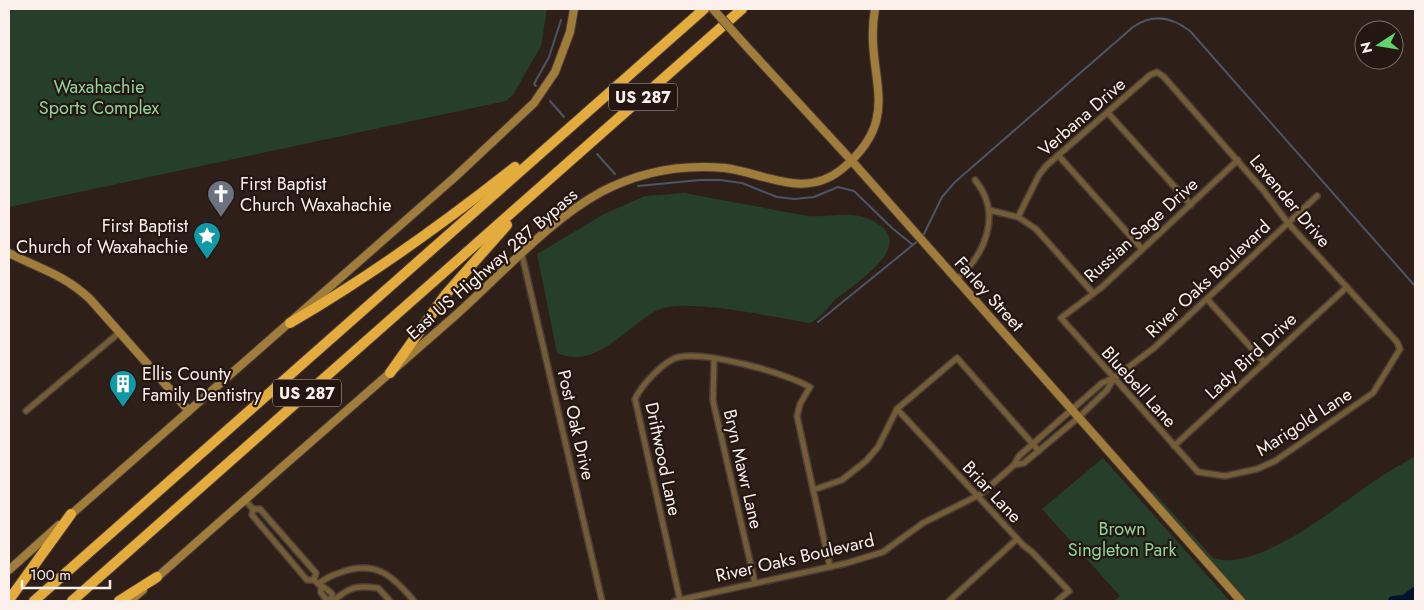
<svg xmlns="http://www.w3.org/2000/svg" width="1424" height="610" viewBox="0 0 1424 610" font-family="Jost,sans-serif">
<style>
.green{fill:#263f2b}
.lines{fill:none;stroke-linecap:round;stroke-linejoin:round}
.stream{stroke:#4b5566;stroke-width:2}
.river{stroke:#00132d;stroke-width:10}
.street-casing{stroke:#4b3c37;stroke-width:8}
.secondary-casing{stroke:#4b3c37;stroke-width:10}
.highway-casing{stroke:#4b3c37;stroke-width:12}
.street{stroke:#735d36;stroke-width:5}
.secondary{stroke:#a07d3b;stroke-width:8}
.highway{stroke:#e4ac3d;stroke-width:10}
.secondary-bridge-casing{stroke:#4b3c37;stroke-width:10;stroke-linecap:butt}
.secondary-bridge{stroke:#a07d3b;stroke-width:8}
.labels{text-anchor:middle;stroke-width:4.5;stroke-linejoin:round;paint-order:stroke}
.shield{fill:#241610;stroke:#baafaa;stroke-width:1}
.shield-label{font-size:16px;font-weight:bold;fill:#fbf0ec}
.park-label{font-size:18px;fill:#8fd79d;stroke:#241610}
.street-label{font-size:18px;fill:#fbf0ec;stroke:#241610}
.poi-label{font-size:18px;fill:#fbf0ec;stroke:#241610;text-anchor:start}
</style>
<rect width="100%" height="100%" fill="#2e1f19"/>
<g class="green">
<polygon points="9,9 547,9 541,46 513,95 506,101 9,207"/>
<path d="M 684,193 L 808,216 C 831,218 853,209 875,222 C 919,246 852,285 835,300 C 826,309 821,317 810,323 C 777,318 685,297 658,310 C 626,325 597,371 557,353 L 537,254 L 604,214 L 645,196 Z"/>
<path d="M 1415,456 L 1415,595 L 1411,592 L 1407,596 L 1407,601 L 1243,601 L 1149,493 L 1153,491 L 1213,558 C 1258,574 1342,502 1379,478 C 1390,470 1403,464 1415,456 Z"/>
<polygon points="1103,458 1230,601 1114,601 1120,596 1042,509"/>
</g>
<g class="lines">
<g class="stream">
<polyline points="536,86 534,84 549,57 561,20"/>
<polyline points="550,101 564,117"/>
<polyline points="597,154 615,174"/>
<polyline points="638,186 700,180 720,180 742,183 777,197 794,199 814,197 838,187 854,191 892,228 913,245"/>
<path d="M 923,236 L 942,197 L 955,182 L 1133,27 C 1153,13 1172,17 1190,31 L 1415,286"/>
<polyline points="818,322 919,240"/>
</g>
<polyline class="river" points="1393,601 1404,600 1415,592"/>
<defs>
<g id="street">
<polyline points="1108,113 1191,205"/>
<polyline points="1058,155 1142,249"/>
<polyline points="989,210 1018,217 1036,229 1093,293"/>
<polyline points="1018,217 1039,175 1046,166 1150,75 1157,72 1164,77 1263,190 1288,223 1397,342 1400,349 1373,393 1275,461 1257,469 1225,476 1198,472 1061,318 1102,287 1238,160"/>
<polyline points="522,255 602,601"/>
<path d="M 956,280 C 985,255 1003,214 975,180"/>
<polyline points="1207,299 1265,363"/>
<polyline points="714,360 713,401 755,583"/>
<polyline points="897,409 1023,545 1032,552 1069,591 1057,601"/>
<polyline points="26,411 120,332"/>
<polyline points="1174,446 1347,287"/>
<polyline points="1014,465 1024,463 1078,418 1107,390 1114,378 1154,348 1317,196"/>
<polyline points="813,490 842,480 866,461 878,447 897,409 957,358 1039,451"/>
<path d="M 245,500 L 253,509 L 252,515 L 307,580 L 314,580 C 320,586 327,588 332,594 L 332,600"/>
<polyline points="253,509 260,509 316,573 314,580"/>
<path d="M 318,584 C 326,578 332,575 342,572 C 376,560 393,576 414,601"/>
<polyline points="321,587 321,593 326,599 333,601"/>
<path d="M 680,600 L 635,399 C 641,386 664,360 679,357 C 708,351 784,373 810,387 L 800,404 L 797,416 L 830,567"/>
<path d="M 333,601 C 350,587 356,585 378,588 L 390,601"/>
<polyline points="675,601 847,563 883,552 923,523 981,494 1014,465 1019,456 1102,383 1114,378"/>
<polyline points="949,601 1017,539"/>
</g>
<g id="secondary">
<polyline points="747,47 851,160 1241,601"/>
<path d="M 9,253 C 40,269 63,274 90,299 L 189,411"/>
<polyline points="67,518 455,177 534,103 555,72 570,32 574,9"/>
<polyline points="9,570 59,525"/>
<path d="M 153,581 C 254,491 356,403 457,314 C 502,274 548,221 601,192 C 639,172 682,164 725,168 C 765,173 804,200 842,169 C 907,115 863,76 875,9"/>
<polyline points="130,601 143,590"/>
</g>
<g id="highway">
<path d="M 290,323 C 369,277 443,224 515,167"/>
<polyline points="390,373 446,294 507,225"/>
<polyline points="9,600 71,514"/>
<polyline points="34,601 704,9"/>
<polyline points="72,601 742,9"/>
<polyline points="119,601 157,577"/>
</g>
</defs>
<use href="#street" class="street-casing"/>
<use href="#secondary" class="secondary-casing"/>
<use href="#highway" class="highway-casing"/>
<use href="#street" class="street"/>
<use href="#secondary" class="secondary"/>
<use href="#highway" class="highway"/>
<defs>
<polyline id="secondary-bridge" points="713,9 747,47"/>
</defs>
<use href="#secondary-bridge" class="secondary-bridge-casing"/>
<use href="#secondary-bridge" class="secondary-bridge"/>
</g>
<defs>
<symbol id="church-pin" viewBox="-11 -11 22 30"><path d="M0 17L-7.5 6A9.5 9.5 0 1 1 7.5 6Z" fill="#6b7280" stroke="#241610"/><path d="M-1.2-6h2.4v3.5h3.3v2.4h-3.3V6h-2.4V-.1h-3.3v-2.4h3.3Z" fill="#fff"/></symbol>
<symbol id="sight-pin" viewBox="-11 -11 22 30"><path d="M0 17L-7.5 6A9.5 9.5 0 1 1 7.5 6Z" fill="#0f9aa8" stroke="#241610"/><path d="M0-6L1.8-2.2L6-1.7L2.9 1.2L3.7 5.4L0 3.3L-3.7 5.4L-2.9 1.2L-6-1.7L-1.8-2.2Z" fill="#fff"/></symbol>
<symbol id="building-pin" viewBox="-11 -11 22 30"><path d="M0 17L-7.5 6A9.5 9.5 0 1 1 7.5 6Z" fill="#0f9aa8" stroke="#241610"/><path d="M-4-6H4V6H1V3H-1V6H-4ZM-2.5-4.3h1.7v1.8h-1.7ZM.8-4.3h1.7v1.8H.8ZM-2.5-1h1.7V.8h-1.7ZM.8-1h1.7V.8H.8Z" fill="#fff"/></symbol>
</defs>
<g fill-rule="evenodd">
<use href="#church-pin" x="205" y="178" width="32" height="43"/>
<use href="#sight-pin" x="191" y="220" width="32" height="43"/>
<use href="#building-pin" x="107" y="368" width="32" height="43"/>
</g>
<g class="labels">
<g class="shield">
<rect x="609" y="83.5" width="68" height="27" rx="4"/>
<rect x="273" y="379.5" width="68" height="27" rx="4"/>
</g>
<g class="shield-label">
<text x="643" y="103">US 287</text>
<text x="307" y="399">US 287</text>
</g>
<g class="park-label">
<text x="99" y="93">Waxahachie<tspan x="99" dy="21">Sports Complex</tspan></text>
<text x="1122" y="535">Brown<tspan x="1122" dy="21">Singleton Park</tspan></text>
</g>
<g class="street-label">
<text transform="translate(1082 117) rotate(-41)" y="6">Verbana Drive</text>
<text transform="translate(1290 201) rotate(50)" y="6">Lavender Drive</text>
<text transform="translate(1141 230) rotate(-42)" y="6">Russian Sage Drive</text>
<text transform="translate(492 264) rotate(-41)" y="6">East US Highway 287 Bypass</text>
<text transform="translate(1208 279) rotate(-43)" y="6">River Oaks Boulevard</text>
<text transform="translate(989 294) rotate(48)" y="6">Farley Street</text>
<text transform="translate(1251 356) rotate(-43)" y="6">Lady Bird Drive</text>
<text transform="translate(1139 387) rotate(48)" y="6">Bluebell Lane</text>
<text transform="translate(1304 422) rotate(-33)" y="6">Marigold Lane</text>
<text transform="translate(576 425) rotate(77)" y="6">Post Oak Drive</text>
<text transform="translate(663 459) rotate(78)" y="6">Driftwood Lane</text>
<text transform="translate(743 469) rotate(77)" y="6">Bryn Mawr Lane</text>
<text transform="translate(992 492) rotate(47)" y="6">Briar Lane</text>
<text transform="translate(795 558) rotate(-13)" y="6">River Oaks Boulevard</text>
</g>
<g class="poi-label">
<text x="240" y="190">First Baptist<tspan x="240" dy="21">Church Waxahachie</tspan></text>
<text x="188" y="232" text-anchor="end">First Baptist<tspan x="188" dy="21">Church of Waxahachie</tspan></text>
<text x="142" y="380">Ellis County<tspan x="142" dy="21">Family Dentistry</tspan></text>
</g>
</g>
<rect width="1424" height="610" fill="none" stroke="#fbf0ec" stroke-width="20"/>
<g transform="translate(1379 45) rotate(258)"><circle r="24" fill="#241610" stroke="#7a6d68"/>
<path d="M0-4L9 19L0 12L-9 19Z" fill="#5fd56b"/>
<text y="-8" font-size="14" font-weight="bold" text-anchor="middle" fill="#fbf0ec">N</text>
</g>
<path d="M22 580v8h88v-8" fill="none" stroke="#fbf0ec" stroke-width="2.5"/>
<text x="30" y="580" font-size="15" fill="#fbf0ec" stroke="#241610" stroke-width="4" paint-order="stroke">100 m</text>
</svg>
